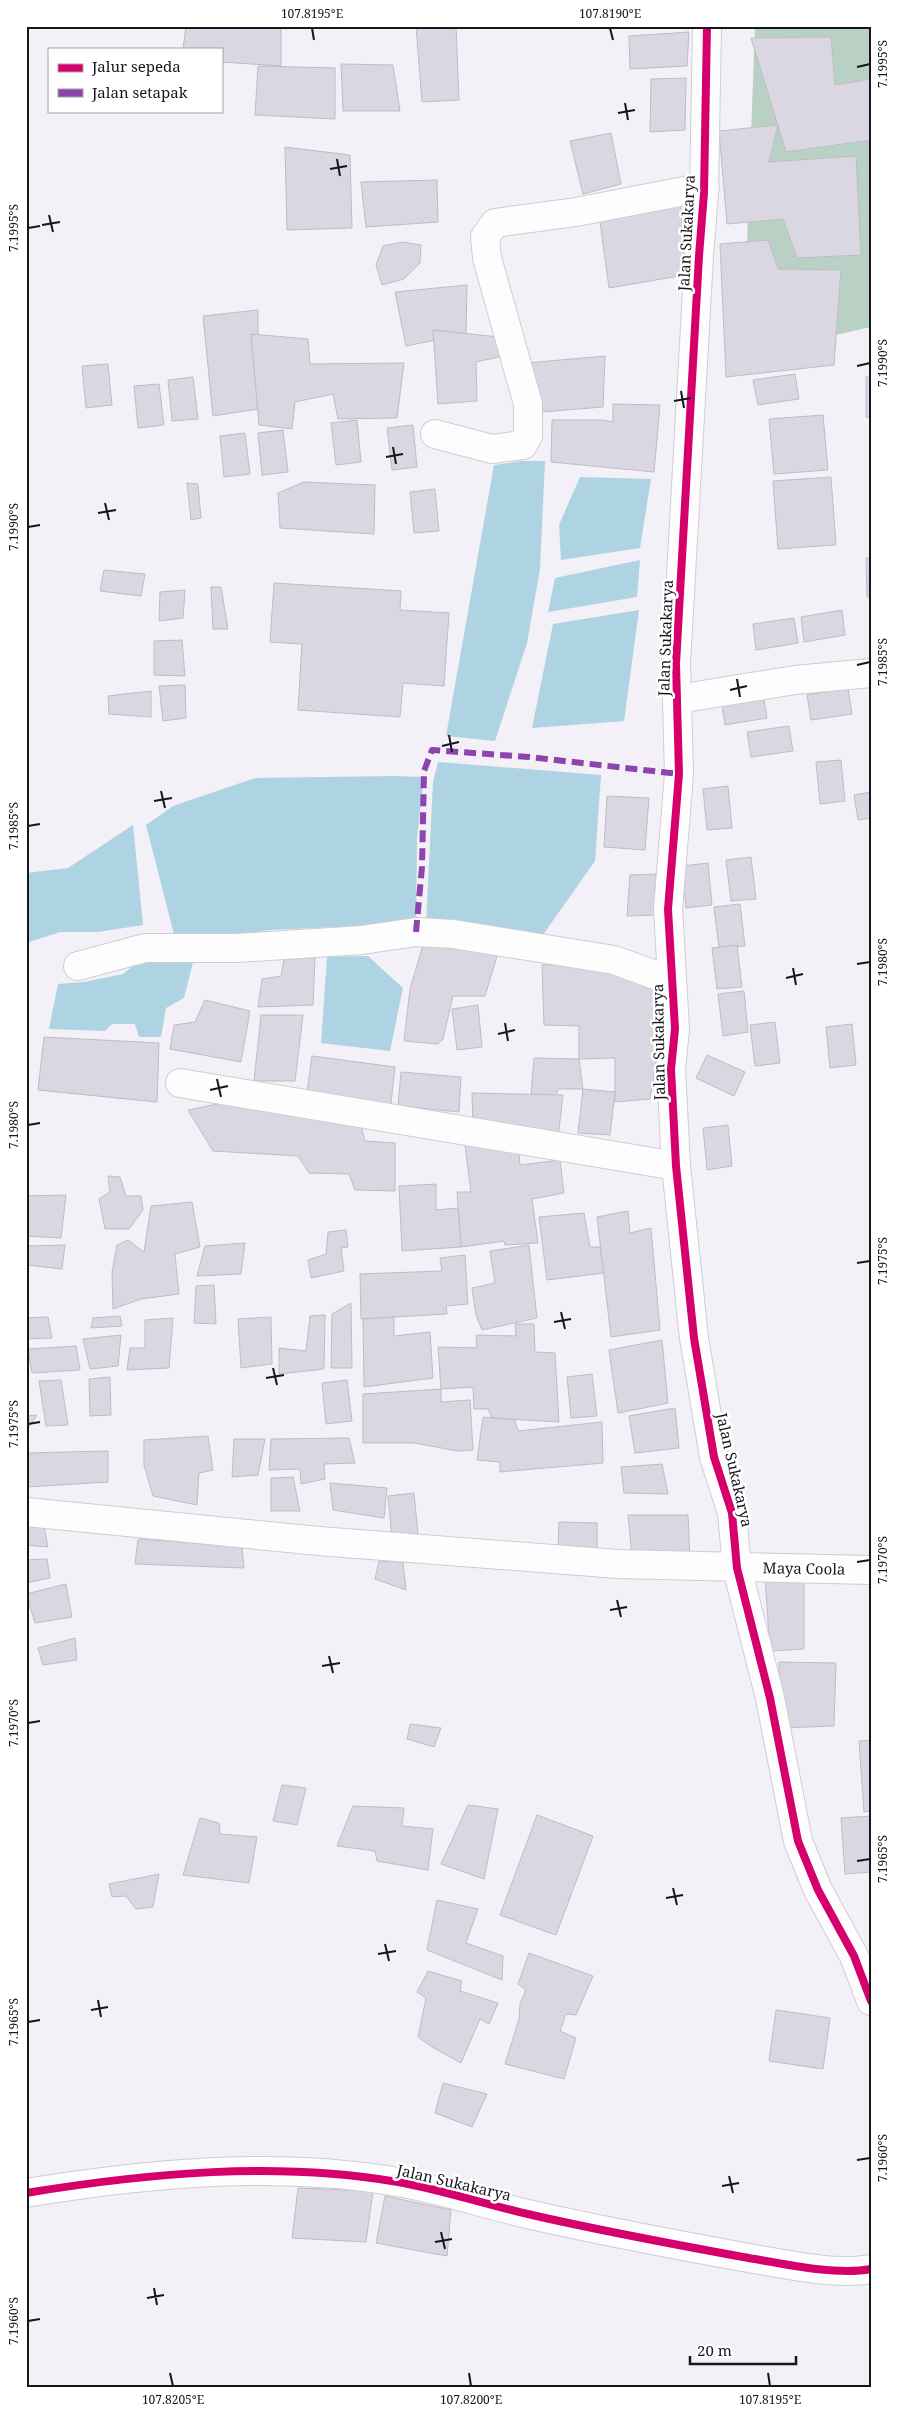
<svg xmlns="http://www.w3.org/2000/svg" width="897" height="2413" viewBox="0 0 897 2413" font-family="'Noto Serif',serif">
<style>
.forest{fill:#b9d1c5}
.water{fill:#aed3e2}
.building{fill:#dad6e2;stroke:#bfbdc3}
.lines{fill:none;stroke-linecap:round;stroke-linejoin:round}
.minor-casing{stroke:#cfcdd3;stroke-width:30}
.minor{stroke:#fdfdfe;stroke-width:28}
.quiet{stroke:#8e44ad;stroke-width:6;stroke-dasharray:12 6;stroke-linecap:butt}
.cycleway-casing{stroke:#fff;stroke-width:11}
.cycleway{stroke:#d6006c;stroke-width:8}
.ticks{fill:none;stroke:#18161b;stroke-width:2}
.labels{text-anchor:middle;stroke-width:5;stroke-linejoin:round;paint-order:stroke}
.street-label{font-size:15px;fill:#18161b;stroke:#fff}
.neatline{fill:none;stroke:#18161b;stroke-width:2}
.ticks-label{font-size:12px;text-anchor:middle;fill:#18161b}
</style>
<rect width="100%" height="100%" fill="#f3f0f8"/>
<polygon class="forest" points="755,26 871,26 871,327 743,356"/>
<g class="water">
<polygon points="521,461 545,461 540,569 527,643 495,741 446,736 494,465"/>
<polygon points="580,477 651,479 640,548 561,560 559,525"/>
<polygon points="640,560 637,597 548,612 555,578"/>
<polygon points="639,610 624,721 532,728 553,624"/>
<polygon points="438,762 601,775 595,861 540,939 426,924 433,782"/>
<polygon points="394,776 424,777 417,838 416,927 377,929 336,927 269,930 232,937 174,934 146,825 173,806 255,778"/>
<polygon points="133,825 143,925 98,932 60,932 26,943 26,873 68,868"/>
<polygon points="147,955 194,958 184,998 166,1008 161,1037 139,1037 135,1024 112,1024 105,1031 49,1029 58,984 84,982 123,974"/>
<polygon points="368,956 403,988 390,1051 321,1043 327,957"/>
</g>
<g class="building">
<polygon points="186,26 281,26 281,66 221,62 221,49 183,49"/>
<polygon points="416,26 456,26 459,100 422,102"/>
<polygon points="689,32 687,66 630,69 629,36"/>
<polygon points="831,37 835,85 871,79 871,140 786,152 751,38"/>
<polygon points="341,64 393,65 400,111 343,111"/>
<polygon points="258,66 335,68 335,119 255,115"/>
<polygon points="686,78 685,130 650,132 651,79"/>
<polygon points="778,125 769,162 856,156 861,255 797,258 783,219 727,224 719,131"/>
<polygon points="611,133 621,184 583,194 570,141"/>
<polygon points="285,147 350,155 352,228 287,230"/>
<polygon points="437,180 438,222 366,227 361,182"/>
<polygon points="680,191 685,275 609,288 598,207"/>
<polygon points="768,240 778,269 841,270 834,365 726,377 720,244"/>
<polygon points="403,242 421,245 420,263 404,279 382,285 376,265 383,246"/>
<polygon points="467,285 466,334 406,346 395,292"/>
<polygon points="258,310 258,409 213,416 203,316"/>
<polygon points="433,330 508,338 513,354 476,362 477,401 438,404"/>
<polygon points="251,334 308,339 310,364 404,363 397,418 338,419 333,394 295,402 292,429 259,425"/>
<polygon points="605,356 603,407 529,413 526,363"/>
<polygon points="108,364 112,405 86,408 82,366"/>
<polygon points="795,374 799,399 758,405 753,380"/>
<polygon points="193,377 198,419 172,421 168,380"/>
<rect x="866" y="377" width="5" height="40"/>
<polygon points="159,384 164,425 138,428 134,386"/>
<polygon points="613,404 660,405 654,472 551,462 552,420 603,420 613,422"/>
<polygon points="823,415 828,470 774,474 769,419"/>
<polygon points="357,420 361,462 336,465 331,423"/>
<polygon points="413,425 417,467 392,470 387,428"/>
<polygon points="283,430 288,472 262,475 258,433"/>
<polygon points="245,433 250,474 224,477 220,436"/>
<polygon points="831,477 836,545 778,549 773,481"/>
<polygon points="304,482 375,485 374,534 280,528 278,493"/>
<polygon points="187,483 198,484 201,518 191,520"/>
<polygon points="435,489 439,531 414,533 410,492"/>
<polygon points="866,558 871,558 871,597 867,597"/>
<polygon points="104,570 145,574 141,596 100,591"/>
<polygon points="274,583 401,591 400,610 449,613 444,686 403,683 400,717 298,710 302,644 270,642"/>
<polygon points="211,587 221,587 228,629 213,629"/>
<polygon points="185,590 183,618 159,621 160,592"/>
<polygon points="842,610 845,635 804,642 801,617"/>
<polygon points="794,618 798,643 756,650 753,624"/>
<polygon points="182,640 185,676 154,675 154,641"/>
<polygon points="185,685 186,718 163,721 159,686"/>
<polygon points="848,688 852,714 811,720 807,695"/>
<polygon points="151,691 151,717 109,714 108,696"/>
<polygon points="763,693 767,718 725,725 721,699"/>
<polygon points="789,726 793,751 751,757 747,732"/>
<polygon points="841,760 845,801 820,804 816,762"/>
<polygon points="728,786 732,828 707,830 703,789"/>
<polygon points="871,792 871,818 858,820 854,795"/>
<polygon points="607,796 649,798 645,850 604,847"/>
<polygon points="751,857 756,899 731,901 726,860"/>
<polygon points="708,863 712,905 686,908 682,866"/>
<polygon points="656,874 654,915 627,916 630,875"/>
<polygon points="740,904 745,946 719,948 714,907"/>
<polygon points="424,942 499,950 485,996 453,996 443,1039 438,1044 404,1041 410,989"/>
<polygon points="737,945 742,987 717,989 712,948"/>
<polygon points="315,958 313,1005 258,1007 262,979 281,976 284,959"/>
<polygon points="619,962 654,975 656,1063 650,1099 615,1102 615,1058 579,1059 579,1026 544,1025 542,965"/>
<polygon points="744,991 748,1032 723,1036 718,994"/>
<polygon points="205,1000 250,1011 241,1062 170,1049 174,1025 195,1022"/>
<polygon points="478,1005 482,1047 457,1050 452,1009"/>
<polygon points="261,1015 303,1015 295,1081 254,1081"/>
<polygon points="775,1022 780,1063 755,1066 750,1025"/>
<polygon points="852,1024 856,1065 830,1068 826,1027"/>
<polygon points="44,1037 159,1043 157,1102 38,1090"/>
<polygon points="707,1055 745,1072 734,1096 696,1078"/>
<polygon points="312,1056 395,1067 390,1113 306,1100"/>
<polygon points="534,1058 579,1059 583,1089 558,1089 556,1095 531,1094"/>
<polygon points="401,1072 461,1077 459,1112 398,1106"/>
<polygon points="583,1089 615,1092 610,1135 578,1133"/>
<polygon points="472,1093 563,1095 558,1138 473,1127"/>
<polygon points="246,1098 313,1112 312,1119 361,1126 365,1141 395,1143 395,1191 355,1190 349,1174 309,1173 298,1156 213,1151 188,1110"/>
<polygon points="728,1125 732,1166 707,1170 703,1128"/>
<polygon points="464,1137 518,1143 520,1165 560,1160 564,1193 532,1199 538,1243 505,1245 504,1241 461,1247 457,1192 471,1192"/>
<polygon points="108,1176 120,1177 126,1196 141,1196 143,1210 129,1229 105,1229 99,1199 110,1192"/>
<polygon points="436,1184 436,1210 458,1208 461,1247 402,1251 399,1186"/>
<polygon points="66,1195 61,1238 26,1236 26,1196"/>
<polygon points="192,1202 200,1247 175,1254 179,1294 141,1299 113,1309 112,1272 117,1245 128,1240 144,1252 151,1206"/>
<polygon points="628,1211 630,1233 651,1228 660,1330 611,1337 597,1217"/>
<polygon points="584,1213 590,1247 600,1247 604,1273 547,1280 539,1217"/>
<polygon points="346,1230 348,1247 341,1248 344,1271 311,1278 308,1260 326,1254 328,1232"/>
<polygon points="245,1243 241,1274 197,1276 205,1246"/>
<polygon points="65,1245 62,1269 26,1265 26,1246"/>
<polygon points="529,1245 537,1318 482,1330 476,1315 472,1288 495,1283 490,1251"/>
<polygon points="465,1255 468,1304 446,1306 447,1314 361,1319 360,1274 442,1271 440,1258"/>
<polygon points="214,1285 216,1324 194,1323 196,1286"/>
<polygon points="351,1303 352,1368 331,1368 332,1314"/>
<polygon points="325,1315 324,1369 279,1374 279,1348 306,1351 310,1316"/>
<polygon points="120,1316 122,1326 91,1328 93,1318"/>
<polygon points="48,1317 52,1338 26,1339 26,1318"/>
<polygon points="271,1317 272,1364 241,1368 238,1319"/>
<polygon points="394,1317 394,1336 430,1332 433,1378 364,1387 363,1319"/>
<polygon points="173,1318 169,1368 127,1370 130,1348 145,1348 145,1320"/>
<polygon points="515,1324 534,1324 535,1352 555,1353 559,1422 492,1418 488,1409 474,1409 473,1387 441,1389 438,1347 477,1348 476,1335 516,1336"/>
<polygon points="121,1335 118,1366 90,1369 83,1339"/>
<polygon points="662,1340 668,1403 618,1413 609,1350"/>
<polygon points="76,1346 80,1370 32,1373 28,1349"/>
<polygon points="592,1374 597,1416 571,1418 567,1377"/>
<polygon points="110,1377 111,1415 90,1416 89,1379"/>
<polygon points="61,1380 68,1425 46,1426 39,1381"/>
<polygon points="347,1380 352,1421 326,1424 322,1383"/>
<polygon points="441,1389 441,1402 470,1400 473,1450 457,1451 415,1443 363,1443 363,1394"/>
<polygon points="675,1408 679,1448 635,1453 629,1416"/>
<polygon points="37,1415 26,1431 26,1416"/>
<polygon points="483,1417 515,1420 518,1431 602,1422 603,1463 500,1472 500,1462 477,1460"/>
<polygon points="208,1436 213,1470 199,1473 197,1505 153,1496 144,1465 144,1440"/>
<polygon points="349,1438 355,1463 324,1464 325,1479 301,1484 300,1469 269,1470 271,1439"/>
<polygon points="234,1439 265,1439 258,1475 232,1477"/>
<polygon points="108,1451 108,1482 26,1487 26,1453"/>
<polygon points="662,1464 668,1494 624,1493 621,1467"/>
<polygon points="293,1477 300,1511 271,1511 271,1478"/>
<polygon points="330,1483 387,1488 384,1518 333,1510"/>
<polygon points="414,1493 418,1534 392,1538 388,1496"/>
<polygon points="628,1515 688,1515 690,1559 632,1556"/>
<polygon points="26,1521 43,1522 48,1547 26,1545"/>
<polygon points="559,1522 597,1523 597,1554 558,1552"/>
<polygon points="138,1539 242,1546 244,1568 135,1564"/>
<polygon points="47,1559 50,1578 26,1583 26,1560"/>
<polygon points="379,1561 403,1562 406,1590 375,1579"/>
<polygon points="765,1577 804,1578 804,1649 770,1651"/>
<polygon points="66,1584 72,1617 35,1623 26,1594"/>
<polygon points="75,1638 77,1660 43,1665 38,1648"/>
<polygon points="779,1662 836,1663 834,1726 780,1728"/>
<polygon points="410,1724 441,1728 434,1747 407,1739"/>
<polygon points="871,1740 871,1811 864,1812 859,1741"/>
<polygon points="282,1785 306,1788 297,1825 273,1821"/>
<polygon points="468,1805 498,1809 484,1879 441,1864"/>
<polygon points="353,1806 404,1808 402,1826 433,1829 428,1870 377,1861 375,1851 337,1846"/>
<polygon points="537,1815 593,1836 556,1935 500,1915"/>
<polygon points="871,1816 871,1872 845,1874 841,1818"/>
<polygon points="200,1818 219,1823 220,1834 257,1837 249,1883 183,1875"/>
<polygon points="159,1874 153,1907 136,1909 126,1896 112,1897 109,1884"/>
<polygon points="437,1900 478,1909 466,1943 503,1956 502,1980 427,1950"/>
<polygon points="529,1953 593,1976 576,2015 566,2014 560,2031 576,2038 564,2079 505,2064 519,2019 520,2004 526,1990 518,1984"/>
<polygon points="428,1971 462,1981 460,1991 498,2003 489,2024 480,2019 461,2063 432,2047 418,2037 426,1998 417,1992"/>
<polygon points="776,2010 830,2018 823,2069 769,2061"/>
<polygon points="443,2083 487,2094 472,2127 435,2113"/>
<polygon points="298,2188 373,2191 366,2242 292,2238"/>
<polygon points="385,2196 451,2210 447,2256 376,2243"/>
</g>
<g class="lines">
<defs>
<g id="minor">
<polyline points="707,26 704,193 699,256 676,664 679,774 668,909 675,1029 671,1069 676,1166 694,1338 714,1457 732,1513 737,1568 770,1698 798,1841 818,1890 854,1956 871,2001"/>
<polyline points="435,434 492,449 523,445 528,436 528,404 487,258 485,237 495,223 576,212 705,187"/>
<polyline points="678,699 795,680 871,673"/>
<polyline points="78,966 145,948 237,948 362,940 416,932 453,934 614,960 672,981"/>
<polyline points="180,1083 676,1166"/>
<polyline points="26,1512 319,1541 618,1564 871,1570"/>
<path d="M 26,2193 C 148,2173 276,2161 398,2182 C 443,2190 487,2205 532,2215 C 602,2231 672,2244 743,2257 C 779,2263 835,2276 871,2269"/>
</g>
</defs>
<use href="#minor" class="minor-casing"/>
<use href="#minor" class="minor"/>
<polyline class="quiet" points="416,932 422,867 424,771 432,750 529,757 679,774"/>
<defs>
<g id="cycleway">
<polyline points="707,26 704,193 699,256 676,664 679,774 668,909 675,1029 671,1069 676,1166 694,1338 714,1457 732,1513 737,1568 770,1698 798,1841 818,1890 854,1956 871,2001"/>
<path d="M 26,2193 C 148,2173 276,2161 398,2182 C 443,2190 487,2205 532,2215 C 602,2231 672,2244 743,2257 C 779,2263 835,2276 871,2269"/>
</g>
</defs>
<use href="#cycleway" class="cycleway-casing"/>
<use href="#cycleway" class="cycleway"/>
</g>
<path class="ticks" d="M 312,28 L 314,40M 610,28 L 613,40M 857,67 L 870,64M 625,103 L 628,120M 618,113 L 635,110M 337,159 L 340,176M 330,169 L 347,166M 49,215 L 53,232M 42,225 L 60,222M 28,228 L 40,226M 857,366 L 870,363M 681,391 L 684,408M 674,401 L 691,398M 393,447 L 396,464M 386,457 L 403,454M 105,503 L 109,520M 98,513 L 116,510M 28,527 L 40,525M 857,665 L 870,662M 737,679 L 740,697M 730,690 L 747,686M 449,735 L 452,752M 442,746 L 459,742M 161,791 L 165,808M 154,801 L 172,798M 28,826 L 40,824M 857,964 L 870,962M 793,968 L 796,985M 786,978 L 803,974M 505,1023 L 508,1041M 498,1034 L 515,1030M 217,1079 L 221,1097M 210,1090 L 228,1086M 28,1125 L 40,1123M 857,1263 L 870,1261M 561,1312 L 565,1329M 554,1322 L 571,1319M 273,1368 L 277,1385M 266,1378 L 284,1375M 28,1424 L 40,1422M 857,1562 L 870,1560M 617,1600 L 621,1617M 610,1610 L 627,1607M 329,1656 L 333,1673M 322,1666 L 340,1663M 28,1723 L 40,1721M 857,1861 L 870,1859M 673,1888 L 677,1905M 666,1898 L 683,1895M 385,1944 L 389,1961M 378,1954 L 396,1951M 98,2000 L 101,2017M 91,2010 L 108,2007M 28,2022 L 40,2020M 857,2160 L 870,2158M 729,2176 L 733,2193M 722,2186 L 739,2183M 441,2232 L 445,2249M 435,2242 L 452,2239M 154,2288 L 157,2305M 147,2298 L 164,2295M 28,2321 L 40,2319M 170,2373 L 173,2386M 469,2373 L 471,2386M 768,2373 L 770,2386"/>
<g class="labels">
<g class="street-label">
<text transform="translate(687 233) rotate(-87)" y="5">Jalan Sukakarya</text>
<text transform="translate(666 638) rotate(-88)" y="5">Jalan Sukakarya</text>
<text transform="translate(659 1042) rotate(-91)" y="5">Jalan Sukakarya</text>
<text transform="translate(734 1470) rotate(77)" y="5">Jalan Sukakarya</text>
<text transform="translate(804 1569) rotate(1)" y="5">Maya Coola</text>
<text transform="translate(454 2183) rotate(13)" y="5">Jalan Sukakarya</text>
</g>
</g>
<rect width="897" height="2413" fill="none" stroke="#ffffff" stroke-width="55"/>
<rect x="48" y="48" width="175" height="65" fill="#ffffff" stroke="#a3a2a4"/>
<rect x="58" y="64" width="25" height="8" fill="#d6006c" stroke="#a3a2a4"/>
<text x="92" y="72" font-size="15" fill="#18161b">Jalur sepeda</text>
<rect x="58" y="89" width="25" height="8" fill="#8e44ad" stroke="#a3a2a4"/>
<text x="92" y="98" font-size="15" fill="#18161b">Jalan setapak</text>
<path d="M690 2356v8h106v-8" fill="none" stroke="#18161b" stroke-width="2.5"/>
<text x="697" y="2356" font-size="15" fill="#18161b" stroke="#ffffff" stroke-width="4" paint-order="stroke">20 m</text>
<rect x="28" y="28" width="842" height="2358" class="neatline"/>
<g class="ticks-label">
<text x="312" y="18">107.8195°E</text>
<text x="610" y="18">107.8190°E</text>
<text transform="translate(883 64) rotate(-90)" y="4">7.1995°S</text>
<text transform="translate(14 228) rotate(-90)" y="4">7.1995°S</text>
<text transform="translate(883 363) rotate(-90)" y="4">7.1990°S</text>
<text transform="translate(14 527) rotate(-90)" y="4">7.1990°S</text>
<text transform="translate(883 662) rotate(-90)" y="4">7.1985°S</text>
<text transform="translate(14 826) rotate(-90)" y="4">7.1985°S</text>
<text transform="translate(883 962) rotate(-90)" y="4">7.1980°S</text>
<text transform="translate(14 1125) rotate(-90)" y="4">7.1980°S</text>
<text transform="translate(883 1261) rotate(-90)" y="4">7.1975°S</text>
<text transform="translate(14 1424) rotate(-90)" y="4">7.1975°S</text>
<text transform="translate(883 1560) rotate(-90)" y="4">7.1970°S</text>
<text transform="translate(14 1723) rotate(-90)" y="4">7.1970°S</text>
<text transform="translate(883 1859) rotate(-90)" y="4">7.1965°S</text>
<text transform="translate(14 2022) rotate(-90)" y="4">7.1965°S</text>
<text transform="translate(883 2158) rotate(-90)" y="4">7.1960°S</text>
<text transform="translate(14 2321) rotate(-90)" y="4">7.1960°S</text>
<text x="173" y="2404">107.8205°E</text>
<text x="471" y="2404">107.8200°E</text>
<text x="770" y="2404">107.8195°E</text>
</g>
</svg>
